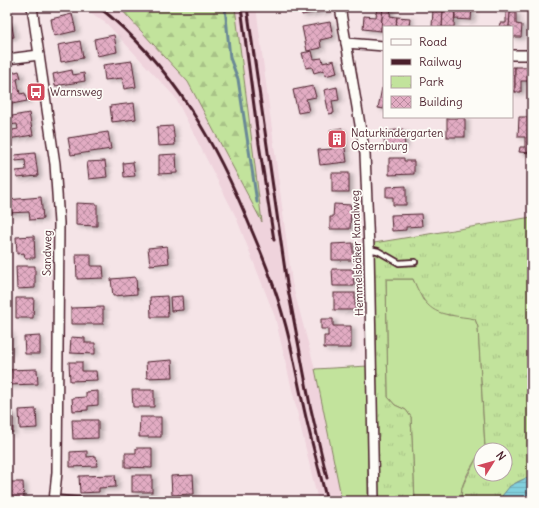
<svg xmlns="http://www.w3.org/2000/svg" width="539" height="508" viewBox="0 0 539 508" font-family="Delius,sans-serif">
<style>
.built{fill:#efd3dc}
.green{fill:#c2e39c;stroke:#868164}
.forest{fill:url(#forest-firs);stroke:#868164}
.park{fill:url(#park-tufts);stroke:#868164}
.water{fill:url(#water-rules);stroke:#6b8996}
.lines{fill:none;stroke-linecap:round;stroke-linejoin:round}
.stream{stroke:#6b8996;stroke-width:3}
.building{fill:url(#building-cross-hatch);stroke:#4a1f2b;filter:url(#shadow)}
.lane-casing{stroke:#4a1f2b;stroke-width:8}
.street-casing{stroke:#4a1f2b;stroke-width:12}
.lane{stroke:#fdfcf7;stroke-width:4.5}
.street{stroke:#fdfcf7;stroke-width:9}
.rail{stroke:#4a1f2b;stroke-width:3}
.labels{text-anchor:middle;stroke-width:3.5;stroke-linejoin:round;paint-order:stroke}
.poi-label{font-size:11px;fill:#4a1f2b;stroke:#fdfcf7;text-anchor:start}
.street-label{font-size:11px;fill:#4a1f2b;stroke:#fdfcf7}
</style>
<defs>
<pattern id="forest-firs" width="22" height="20" patternUnits="userSpaceOnUse"><rect width="22" height="20" fill="#c2e39c"/><path d="M5 1l3.5 6h-7zM16 11l3.5 6h-7z" fill="#a8c287"/></pattern>
<pattern id="park-tufts" width="24" height="20" patternUnits="userSpaceOnUse"><rect width="24" height="20" fill="#c2e39c"/><path d="M3 7l-1-3M5 7V3M7 7l1-3M15 17l-1-3M17 17v-4M19 17l1-3" fill="none" stroke="#a8c287"/></pattern>
<pattern id="water-rules" width="6" height="5" patternUnits="userSpaceOnUse"><rect width="6" height="5" fill="#81d0dd"/><path d="M0 2.5h6" fill="none" stroke="#71b2be"/></pattern>
<pattern id="building-cross-hatch" width="8" height="8" patternUnits="userSpaceOnUse"><rect width="8" height="8" fill="#e2acc3"/><path d="M0 0l8 8M0 8l8-8" fill="none" stroke="#b98b9f"/></pattern>
<filter id="shadow"><feDropShadow dx="3.5" dy="2" stdDeviation="2" flood-color="#0004"/></filter>
</defs>
<rect width="100%" height="100%" fill="#f5e4e7"/>
<filter id="ink" filterUnits="userSpaceOnUse"><feTurbulence type="fractalNoise" baseFrequency=".025" numOctaves="2"/><feDisplacementMap in="SourceGraphic" scale="8" xChannelSelector="R" yChannelSelector="G"/><feConvolveMatrix kernelMatrix="1 2 1 2 8 2 1 2 1" color-interpolation-filters="sRGB"/></filter>
<g filter="url(#ink)">
<polygon class="built" points="83,7 120,7 188,82 262,221 235,7 256,7 292,283 315,369 342,501 318,501 275,317 236,217 175,97 107,24"/>
<g class="green">
<path d="M 386,279 L 413,279 L 423,300 L 448,315 L 465,316 L 475,319 L 478,327 L 485,447 C 477,457 465,475 462,488 C 461,492 461,497 461,501 L 415,501 L 411,417 L 406,410 L 395,405 L 388,397 Z"/>
<polygon points="368,366 368,501 342,501 315,369"/>
</g>
<polygon class="forest" points="119,7 235,7 262,222 188,82"/>
<path class="park" d="M 532,217 L 532,358 L 525,376 L 532,384 L 532,479 C 517,477 507,490 498,501 L 461,501 L 462,487 L 476,459 L 481,452 L 481,474 L 505,474 L 505,450 L 482,450 L 485,447 L 478,327 L 475,319 C 466,317 459,317 450,315 C 427,312 421,297 413,279 L 386,279 L 388,397 L 395,405 L 406,410 L 411,417 L 415,501 L 379,501 L 374,243 Z"/>
<polygon class="water" points="526,478 532,479 532,501 498,501 510,486"/>
<g class="lines">
<polyline class="stream" points="225,7 230,58 238,79 257,202"/>
</g>
<g class="building">
<polygon points="301,7 329,7 329,10 302,15"/>
<polygon points="377,7 383,7 381,31 363,29 364,16 376,17"/>
<polygon points="383,7 391,7 390,16 397,17 396,27 384,27 384,31 381,31"/>
<polygon points="443,7 455,7 454,27 442,27"/>
<polygon points="455,7 472,7 471,20 455,19"/>
<polygon points="495,7 511,7 509,27 499,27 500,23 506,23 506,10 495,9"/>
<polygon points="433,9 443,10 442,27 432,27"/>
<polygon points="510,13 516,13 516,24 522,25 521,37 512,37 512,27 509,27"/>
<polygon points="72,14 76,31 54,36 51,19"/>
<polygon points="397,17 410,18 409,27 396,27"/>
<polygon points="11,22 14,37 7,38 7,23"/>
<polygon points="330,22 333,37 320,40 321,48 307,51 302,27"/>
<polygon points="114,35 117,52 97,56 94,39"/>
<polygon points="80,41 83,58 61,62 58,45"/>
<polygon points="312,51 314,59 322,58 323,63 334,60 337,73 325,76 324,70 314,73 312,67 306,68 302,53"/>
<polygon points="132,61 136,87 124,89 122,78 105,80 103,65"/>
<rect x="512" y="67" width="3" height="25"/>
<polygon points="515,67 529,67 529,81 521,81 521,92 515,92"/>
<polygon points="72,70 73,75 84,73 85,81 55,86 53,74"/>
<polygon points="19,71 21,78 17,79 20,94 25,93 27,101 7,105 7,74"/>
<polygon points="313,86 316,97 306,99 309,111 298,113 293,90"/>
<polygon points="337,87 339,100 332,101 334,113 329,114 324,90"/>
<polygon points="382,88 384,89 384,109 378,108"/>
<polygon points="134,103 136,119 112,122 110,106"/>
<polygon points="29,113 33,135 8,139 7,131 18,129 17,124 7,125 7,117"/>
<polygon points="519,117 532,117 532,153 519,152 520,147 525,147 525,137 518,137"/>
<rect x="447" y="118" width="18" height="19"/>
<polygon points="173,126 175,145 158,146 157,127"/>
<polygon points="342,128 347,162 320,165 318,150 332,149 330,130"/>
<polygon points="403,129 405,146 385,148 383,132"/>
<polygon points="108,132 111,149 71,155 68,138"/>
<polygon points="35,153 38,176 17,178 16,171 26,170 25,160 16,161 15,155"/>
<polygon points="176,154 177,173 159,174 159,155"/>
<polygon points="389,158 404,158 404,161 414,161 414,174 389,175"/>
<polygon points="105,161 107,177 89,179 87,162"/>
<polygon points="133,162 135,176 124,177 123,163"/>
<rect x="332" y="173" width="17" height="19"/>
<polygon points="406,186 406,205 393,205 393,197 386,197 386,187"/>
<polygon points="41,197 43,219 30,220 29,212 7,213 7,200"/>
<polygon points="76,203 97,204 97,226 76,225"/>
<polygon points="334,204 351,205 350,229 330,229 330,217 333,217"/>
<polygon points="421,214 422,226 406,227 406,230 392,231 391,215"/>
<polygon points="34,236 35,258 25,258 24,253 17,254 16,237"/>
<polygon points="353,243 353,260 332,260 332,244"/>
<polygon points="167,246 169,263 150,265 148,248"/>
<polygon points="76,254 91,254 91,266 103,266 104,278 77,279"/>
<polygon points="16,266 35,266 35,288 17,289"/>
<polygon points="332,269 353,269 354,286 333,286"/>
<polygon points="136,277 137,294 113,296 111,279"/>
<rect x="334" y="293" width="21" height="17"/>
<polygon points="167,296 168,317 151,317 150,297"/>
<polygon points="182,296 183,310 171,311 170,297"/>
<polygon points="16,298 34,298 33,318 16,318"/>
<polygon points="103,307 103,324 71,324 71,308"/>
<polygon points="321,319 333,319 333,326 351,326 351,348 324,348 324,336 328,336 328,329 321,329"/>
<rect x="7" y="332" width="3" height="21"/>
<polygon points="40,336 40,354 25,354 24,337"/>
<polygon points="71,337 85,338 85,343 95,343 95,354 70,353"/>
<polygon points="172,360 173,377 147,378 146,362"/>
<polygon points="69,362 82,362 82,371 96,371 97,380 70,381"/>
<polygon points="37,369 38,384 7,385 7,370"/>
<polygon points="132,390 154,390 154,407 133,407"/>
<polygon points="98,391 98,405 88,406 88,410 73,411 72,398 86,397 86,392"/>
<polygon points="36,409 37,428 20,429 19,410"/>
<rect x="7" y="413" width="6" height="19"/>
<polygon points="140,417 161,417 161,437 139,437"/>
<polygon points="72,420 98,420 98,438 73,439"/>
<polygon points="136,448 152,448 152,468 125,467 125,453 136,453"/>
<polygon points="87,451 87,457 96,456 97,466 70,467 70,452"/>
<polygon points="115,475 116,487 99,488 99,492 80,493 79,476"/>
<rect x="132" y="475" width="20" height="17"/>
<polygon points="193,475 194,494 172,495 171,476"/>
<polygon points="7,482 23,482 24,501 7,501"/>
</g>
<g class="lines">
<defs>
<g id="lane">
<polyline points="369,249 378,251 399,263 415,262"/>
<polyline points="54,498 87,501"/>
</g>
<g id="street">
<polyline points="32,7 55,164 59,223 57,472 54,501"/>
<polyline points="340,7 365,154 369,249 374,501"/>
<polyline points="346,43 384,46"/>
<polyline points="512,55 532,55"/>
<polyline points="7,59 39,55"/>
</g>
</defs>
<use href="#lane" class="lane-casing"/>
<use href="#street" class="street-casing"/>
<use href="#lane" class="lane"/>
<use href="#street" class="street"/>
<g class="rail">
<path d="M 99,7 C 173,66 217,144 252,231 C 264,259 275,287 283,316 C 292,345 296,375 303,404 C 310,437 319,469 327,501"/>
<polyline points="241,7 259,144 274,240"/>
<polyline points="247,7 287,284 310,405 327,478"/>
</g>
</g>
</g>
<defs>
<symbol id="bus-square" viewBox="-11 -11 22 22"><rect x="-9" y="-9" width="18" height="18" rx="4" fill="#d1495b" stroke="#fdfcf7"/><path d="M-5-6H5V4H4V6H2V4H-2V6H-4V4H-5ZM-3.5-4V0h7V-4ZM-3.5 1.2v1.5H-2V1.2ZM2 1.2v1.5H3.5V1.2Z" fill="#fff"/></symbol>
<symbol id="building-square" viewBox="-11 -11 22 22"><rect x="-9" y="-9" width="18" height="18" rx="4" fill="#d1495b" stroke="#fdfcf7"/><path d="M-4-6H4V6H1V3H-1V6H-4ZM-2.5-4.3h1.7v1.8h-1.7ZM.8-4.3h1.7v1.8H.8ZM-2.5-1h1.7V.8h-1.7ZM.8-1h1.7V.8H.8Z" fill="#fff"/></symbol>
</defs>
<g fill-rule="evenodd">
<use href="#bus-square" x="25" y="81" width="22" height="22"/>
<use href="#building-square" x="326" y="128" width="22" height="22"/>
</g>
<g class="labels">
<g class="poi-label">
<text x="50" y="96">Warnsweg</text>
<text x="351" y="137">Naturkindergarten<tspan x="351" dy="13">Osternburg</tspan></text>
</g>
<g class="street-label">
<text transform="translate(47 253) rotate(-89)" y="4">Sandweg</text>
<text transform="translate(357 253) rotate(-92)" y="4">Hemmelsbäker Kanalweg</text>
</g>
</g>
<rect width="539" height="508" fill="none" stroke="#fdfcf7" stroke-width="24"/>
<rect x="12" y="12" width="515" height="484" fill="none" stroke="#4a1f2b" stroke-width="1.5" filter="url(#ink)"/>
<rect x="383" y="26" width="130" height="92" fill="#fdfcf7" stroke="#b5a4a5"/>
<rect x="391" y="39" width="20" height="6" fill="#fdfcf7" stroke="#b5a4a5"/>
<text x="419" y="46" font-size="12" fill="#4a1f2b">Road</text>
<rect x="391" y="59" width="20" height="6" fill="#4a1f2b" stroke="#b5a4a5"/>
<text x="419" y="66" font-size="12" fill="#4a1f2b">Railway</text>
<rect x="391" y="76" width="20" height="12" fill="url(#park-tufts)" stroke="#b5a4a5"/>
<text x="419" y="86" font-size="12" fill="#4a1f2b">Park</text>
<rect x="391" y="96" width="20" height="12" fill="url(#building-cross-hatch)" stroke="#b5a4a5"/>
<text x="419" y="106" font-size="12" fill="#4a1f2b">Building</text>
<g transform="translate(493 462) rotate(53)"><circle r="19" fill="#fdfcf7" stroke="#b5a4a5"/>
<path d="M0-3L7 15L0 10L-7 15Z" fill="#d1495b"/>
<text y="-6" font-size="11" font-weight="bold" text-anchor="middle" fill="#4a1f2b">N</text>
</g>
</svg>
